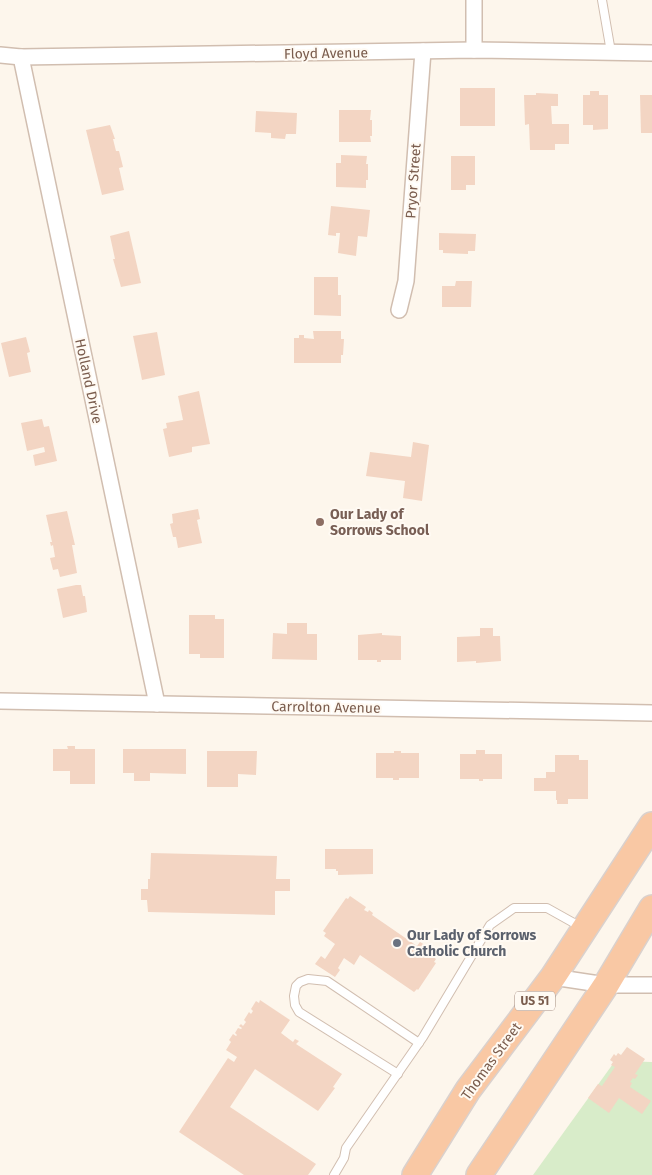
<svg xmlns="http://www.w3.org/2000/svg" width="652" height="1175" viewBox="0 0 652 1175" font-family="'Fira Sans',sans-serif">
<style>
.green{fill:#d8ecc9}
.building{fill:#f3d5c3}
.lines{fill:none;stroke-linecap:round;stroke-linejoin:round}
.service-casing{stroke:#d1beb0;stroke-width:10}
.minor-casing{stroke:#d1beb0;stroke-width:18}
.trunk-casing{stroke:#dad1cd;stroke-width:28}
.service{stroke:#fff;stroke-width:8}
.minor{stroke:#fff;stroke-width:15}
.trunk{stroke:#f9c8a4;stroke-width:25}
.education-dot{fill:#8d6e63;stroke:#fffaf3;stroke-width:2}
.worship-dot{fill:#6b7280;stroke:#fffaf3;stroke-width:2}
.labels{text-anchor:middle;stroke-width:4;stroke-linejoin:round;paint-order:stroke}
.shield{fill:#fffaf3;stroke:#a28b7f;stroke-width:1}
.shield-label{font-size:12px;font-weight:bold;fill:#7a5c4d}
.street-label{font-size:14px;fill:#7a5c4d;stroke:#fffaf3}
.education-label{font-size:14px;font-weight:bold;fill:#785e54;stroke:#fffaf3;text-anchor:start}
.worship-label{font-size:14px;font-weight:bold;fill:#5b616d;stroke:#fffaf3;text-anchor:start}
</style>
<rect width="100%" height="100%" fill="#fdf6ec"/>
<polygon class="green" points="615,1061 652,1062 652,1175 533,1175"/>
<g class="building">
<rect x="460" y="88" width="35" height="38"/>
<polygon points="590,91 599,91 599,95 608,95 608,129 593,130 593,125 583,125 583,95 590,95"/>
<polygon points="536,93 558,94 558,106 551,106 552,124 569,124 569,144 555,144 555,150 530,150 529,124 525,125 524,95 536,95"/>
<polygon points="640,95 652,95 652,133 641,133"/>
<polygon points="339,110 371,110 370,120 372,120 372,136 370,136 371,142 339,142"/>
<polygon points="256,111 297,113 296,134 286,134 285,139 271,138 271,133 255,132"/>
<polygon points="110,125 115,139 113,139 116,151 119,151 123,167 119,168 124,190 102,195 86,130"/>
<polygon points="341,155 367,156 366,164 368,164 368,180 366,180 366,188 336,187 336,163 341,163"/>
<polygon points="451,156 475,156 475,185 466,185 466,190 451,190"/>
<polygon points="331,206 370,210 367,237 358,236 356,256 338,253 340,233 336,233 336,236 328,235"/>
<polygon points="129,231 141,283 121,287 113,259 115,259 110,236"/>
<polygon points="439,233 476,234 475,251 468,251 468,254 443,253 443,250 439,250"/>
<polygon points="314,277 338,277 338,295 341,295 341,316 314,315"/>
<polygon points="456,281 472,281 471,307 442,307 442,286 455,286"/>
<polygon points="313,331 341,331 341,339 344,339 343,355 341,355 341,363 294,363 294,338 299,338 299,335 304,335 304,338 314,339"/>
<polygon points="157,332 165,375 142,380 133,336"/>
<polygon points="26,337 30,352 27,353 31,372 9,377 1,343"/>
<polygon points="199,391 210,444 192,447 192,452 169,457 163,429 167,428 166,423 183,420 178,396"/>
<polygon points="42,419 44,427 49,426 57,461 35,466 33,455 45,452 44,447 27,451 21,423"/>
<polygon points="413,442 429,445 422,501 403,498 405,481 366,476 370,452 411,457"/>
<polygon points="198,509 200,519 197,520 202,543 178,548 176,537 173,537 170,524 173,523 172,514"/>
<polygon points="67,511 75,545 72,545 77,573 60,577 58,569 53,570 50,558 55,557 53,545 51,546 50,542 52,542 46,515"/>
<polygon points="76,585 81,585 83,596 85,596 87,612 63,618 57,589"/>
<polygon points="189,615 215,615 215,619 224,619 224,658 200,658 200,654 189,654"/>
<polygon points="287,623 307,623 307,634 317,634 317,660 272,659 273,633 287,634"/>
<polygon points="480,628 493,628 493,636 500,636 501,661 476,663 476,661 457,662 457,637 480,636"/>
<polygon points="382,633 382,635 401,636 401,660 381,660 381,662 377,662 377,660 358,660 358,635"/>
<polygon points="67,746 75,746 75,749 95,749 95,784 70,784 70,771 53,771 53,749 68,749"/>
<polygon points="123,749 186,749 186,774 150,773 150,781 134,781 134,773 123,773"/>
<polygon points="476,750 485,750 485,754 502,754 502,779 483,779 483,781 479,781 479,779 460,779 460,754 476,754"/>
<polygon points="207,751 257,751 256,775 238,774 238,787 207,787"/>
<polygon points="394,751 401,751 401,753 419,753 419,778 399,778 399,780 393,780 393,778 376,778 376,753 394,753"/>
<polygon points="555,755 579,755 579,760 588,760 588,799 568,799 568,804 557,804 557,800 556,800 556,791 534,791 534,778 546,778 546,772 555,772"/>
<polygon points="325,849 373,849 373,874 338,875 338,871 336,871 336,869 325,869"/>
<polygon points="151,853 277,856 276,879 290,879 290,891 275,891 275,915 148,912 147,900 141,900 141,889 148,889 148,879 150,879"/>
<polygon points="350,896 366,907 364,910 368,912 369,910 373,913 372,915 417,946 420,942 425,945 422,949 436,959 434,962 436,963 418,990 417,989 414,992 360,955 354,965 344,958 338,968 340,970 335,977 315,964 321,956 325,959 335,944 324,936 326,933 323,931 346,898 348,899"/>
<polygon points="260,1000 290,1020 281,1033 293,1042 295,1039 299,1041 296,1044 342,1074 333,1087 335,1088 318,1111 255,1069 230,1107 316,1164 308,1175 244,1175 179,1132 228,1058 234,1062 237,1057 226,1050 231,1042 229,1040 233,1034 236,1036 237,1035 235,1033 238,1028 241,1029 242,1028 239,1026 241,1024 243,1026 246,1022 244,1020 249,1012 251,1014 253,1011 251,1009 256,1001 259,1003"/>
<polygon points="627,1047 645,1059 635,1074 638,1075 635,1079 633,1078 630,1082 632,1083 630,1087 651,1101 642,1114 619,1098 609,1113 588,1098 598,1084 602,1086 615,1067 611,1065 613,1062 610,1060 614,1054 616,1056 618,1053 621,1055"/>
</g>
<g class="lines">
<defs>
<g id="service">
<polyline points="602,0 611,52"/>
<polyline points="398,1074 299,1012 295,1005 294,996 296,986 300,982 308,979 327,981 419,1043"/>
<polyline points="334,1175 344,1158 346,1148 423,1037 490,925 514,908 547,908 581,927"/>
</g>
<g id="minor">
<polyline points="474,50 474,0"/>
<polyline points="0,55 21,57 474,50 652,53"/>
<polyline points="21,57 157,704"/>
<polyline points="399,310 406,281 423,51"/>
<polyline points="0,701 652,713"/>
<polyline points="553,977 606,985 652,985"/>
</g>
<g id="trunk">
<polyline points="415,1175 468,1090 553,977 652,825"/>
<polyline points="479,1175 606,985 652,908"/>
</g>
</defs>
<use href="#service" class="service-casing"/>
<use href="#minor" class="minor-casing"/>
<use href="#trunk" class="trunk-casing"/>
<use href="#service" class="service"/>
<use href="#minor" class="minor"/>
<use href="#trunk" class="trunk"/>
</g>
<circle class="education-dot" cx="320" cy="522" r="5"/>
<circle class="worship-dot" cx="397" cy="943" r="5"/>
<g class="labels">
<rect class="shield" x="515" y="991.5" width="40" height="19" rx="4"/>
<g class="shield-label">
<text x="535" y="1005">US 51</text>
</g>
<g class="street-label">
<text transform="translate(326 53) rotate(-1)" y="5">Floyd Avenue</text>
<text transform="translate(413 181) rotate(-86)" y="5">Pryor Street</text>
<text transform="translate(89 381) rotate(78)" y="5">Holland Drive</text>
<text transform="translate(326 707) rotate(1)" y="5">Carrolton Avenue</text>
<text transform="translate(491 1061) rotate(-54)" y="5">Thomas Street</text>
</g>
<g class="education-label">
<text x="330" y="519">Our Lady of<tspan x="330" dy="16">Sorrows School</tspan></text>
</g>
<g class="worship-label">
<text x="407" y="940">Our Lady of Sorrows<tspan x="407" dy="16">Catholic Church</tspan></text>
</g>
</g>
</svg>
